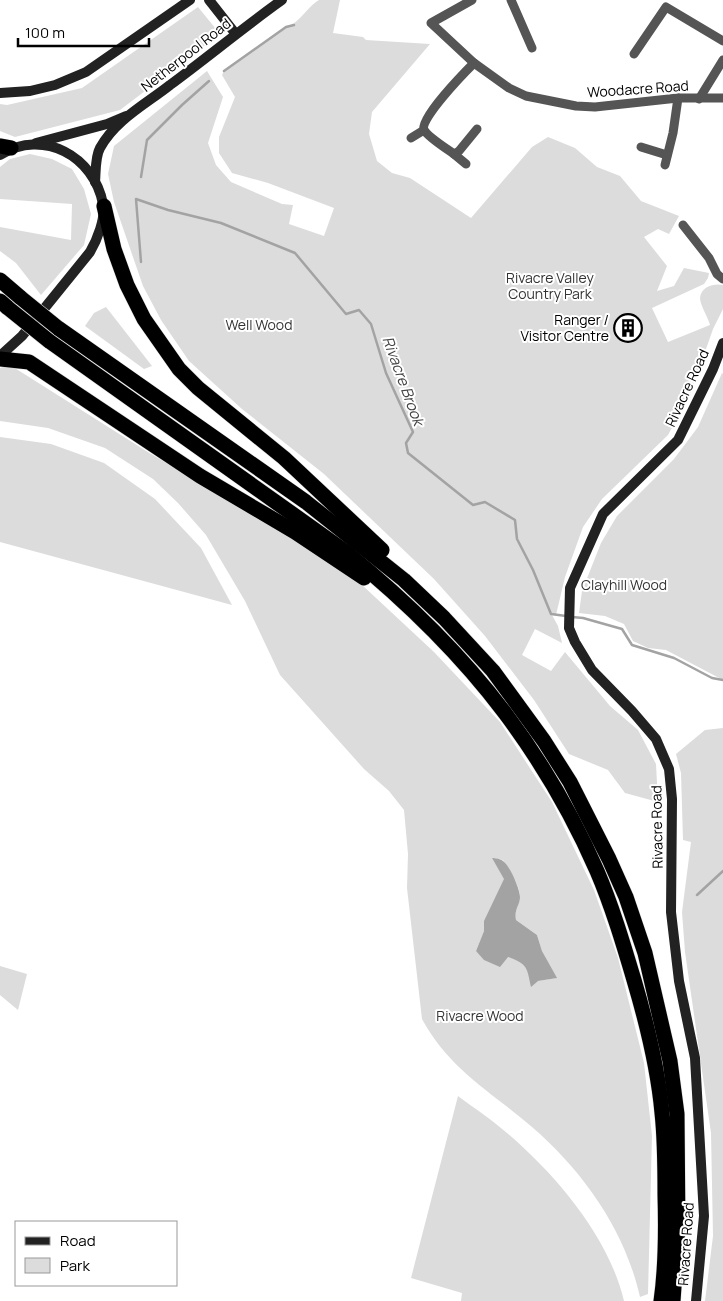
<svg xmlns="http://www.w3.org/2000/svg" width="723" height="1301" viewBox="0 0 723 1301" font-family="Manrope,sans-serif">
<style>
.green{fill:#dcdcdc;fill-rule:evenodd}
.water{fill:#a3a3a3}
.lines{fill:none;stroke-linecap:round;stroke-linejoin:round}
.stream{stroke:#a3a3a3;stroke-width:2.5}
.highway-casing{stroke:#dbdbdb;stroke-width:16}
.street{stroke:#555;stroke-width:9}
.secondary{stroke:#222;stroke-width:10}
.highway{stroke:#000;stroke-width:15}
.highway-bridge-casing{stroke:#dbdbdb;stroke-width:16;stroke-linecap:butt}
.highway-bridge{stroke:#000;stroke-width:15}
.labels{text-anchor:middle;stroke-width:4;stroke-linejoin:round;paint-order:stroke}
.street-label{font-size:14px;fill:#000;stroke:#fff}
.park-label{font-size:14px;fill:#333;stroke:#fff}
.poi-label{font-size:14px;fill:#000;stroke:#fff;text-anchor:end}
.water-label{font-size:15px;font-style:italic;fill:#444;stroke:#fff}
</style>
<rect width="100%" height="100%" fill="#fff"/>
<g class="green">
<path d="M 319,0 L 340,0 L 333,33 L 363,37 L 366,40 L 430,44 L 372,112 L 369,134 L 377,161 L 392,173 L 410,178 L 471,218 L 532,147 L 548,137 L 575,148 L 597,167 L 620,176 L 641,201 L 679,216 L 669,234 L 658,229 L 644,237 L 667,266 L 657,291 L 674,286 L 684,268 L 709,273 L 708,278 L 704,284 L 652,308 L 668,342 L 710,325 C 708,317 700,305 700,298 C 701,286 715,283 723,285 L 723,309 L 713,329 L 691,392 L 668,435 L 602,499 L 583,527 L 565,577 L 556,615 L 552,615 L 558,626 L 562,643 L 535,629 L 522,655 L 551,671 L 565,652 L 610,706 L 638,730 L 656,764 L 658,802 L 625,793 L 608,770 L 569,754 L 534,700 L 485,636 L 434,579 L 324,474 L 242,409 L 189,361 L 161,320 L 143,286 L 114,202 L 108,174 L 114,146 L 207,71 L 223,97 L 208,143 L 216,165 L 231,182 L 282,204 L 293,205 L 289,224 L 324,236 L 334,208 L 268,183 L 232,173 L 219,153 L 219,137 L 235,97 L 222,75 L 224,71 L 286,27 C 300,23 306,8 319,0 Z"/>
<polygon points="198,7 220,34 120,110 15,137 0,131 0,104 7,105 82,88"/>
<polygon points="30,154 52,159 72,169 84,189 91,214 84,245 41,295 16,263 0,251 0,227 71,240 72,204 0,199 0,167 10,159"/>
<polygon points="106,307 152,366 144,369 85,326 94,313"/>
<path d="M 10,365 L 151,454 L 271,523 L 361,584 L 434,652 L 500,722 L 552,802 L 594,890 L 618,958 L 644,1063 L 652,1136 L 648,1294 L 640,1297 C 625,1230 583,1171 532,1127 C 490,1091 449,1069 422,1019 L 407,888 L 408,854 L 404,810 L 389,791 L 364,769 L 280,675 L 245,601 L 206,535 L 178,503 L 153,479 L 105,448 L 48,428 L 0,421 L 0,368 ZM 492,858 L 503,860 C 509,870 520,884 520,897 C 520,906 514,907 516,920 L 537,935 L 542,951 L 556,978 L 538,981 L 521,961 L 508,957 L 476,951 L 505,879 Z"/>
<polygon points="722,373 723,374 723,680 666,650 648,648 633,641 624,624 605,616 579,613 582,591 601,543 617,516 674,459 698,427"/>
<polygon points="0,437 51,444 104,463 155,499 201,548 232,605 0,542"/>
<polygon points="723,728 723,1301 705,1301 713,1236 711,1133 685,952 682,912 691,842 683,840 681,773 676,754 705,730"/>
<polygon points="0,966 27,974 18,1010 0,995"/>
<path d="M 458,1096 C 474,1108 491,1119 507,1133 C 556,1175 609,1237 624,1301 L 461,1301 L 462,1293 L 411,1278 Z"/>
</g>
<path class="water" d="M 492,858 C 495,858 501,859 503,861 C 510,866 520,889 520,897 C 520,906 514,908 516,920 L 537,935 L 542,951 L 557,978 L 538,981 L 531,987 C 527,968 528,964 508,957 L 500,967 L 484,960 L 476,951 L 484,931 L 484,921 L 504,879 Z"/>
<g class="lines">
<g class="stream">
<polyline points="224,71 286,27 294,25"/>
<polyline points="141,177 147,140 182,105 209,81"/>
<polyline points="141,262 136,199 168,210 221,223 295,253 346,314 359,310 371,324 386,373 413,432 406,443 408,453 473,505 485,502 515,520 517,539 533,570 551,614 566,616"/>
<polyline points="572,617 583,618 622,629 632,645 674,658 712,678 723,680"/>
<polyline points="697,895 723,871"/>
</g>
<defs>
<g id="highway">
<polyline points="0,146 11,148"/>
<polyline points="104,206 114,249 127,285 144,319 179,369 198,388 284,458 382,550"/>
<polyline points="0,280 21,298"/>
<polyline points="0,301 8,308"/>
<polyline points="58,328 306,502 404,580 444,618 493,671 544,741 570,782 609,859 626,897 645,953 670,1061 677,1114 678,1230 673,1301"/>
<path d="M 49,341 L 346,552 C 405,600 459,652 505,713 C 541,761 573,816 597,871 C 612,906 623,943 634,980 C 647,1024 658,1068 662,1113 C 665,1140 665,1168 665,1195 C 666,1230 666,1266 661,1301"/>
<polyline points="0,359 29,362 200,476 295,532 364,578"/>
</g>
</defs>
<use href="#highway" class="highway-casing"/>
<g class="street">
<polyline points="472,0 431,23 474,63 509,88 526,96 576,106 595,107 678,98 723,98"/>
<polyline points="511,0 532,48"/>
<polyline points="634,54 666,7 723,41"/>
<path d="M 474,63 C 465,72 419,119 424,130 C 428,137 447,149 454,154 L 459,151 L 477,129"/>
<polyline points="699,99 723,60"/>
<polyline points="411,138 424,130"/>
<polyline points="641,147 667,155"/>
<polyline points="454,154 466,164"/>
<polyline points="665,165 673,133 678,98"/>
<polyline points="683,225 709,258 717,274 723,279"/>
</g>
<g class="secondary">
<polyline points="209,0 235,33"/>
<polyline points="0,93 30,91 55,85 86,72 190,0"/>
<polyline points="36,143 107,124 126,116"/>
<path d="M 0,155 C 43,128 94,156 103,204 C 106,218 97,240 90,252 L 22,336 L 0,356"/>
<path d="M 95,182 C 96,171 95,157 100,148 C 115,120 146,104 170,85 C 208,57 244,27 282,0"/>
<polyline points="696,1301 704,1216 695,1058 679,981 671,912 672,799 669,769 656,739 632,711 592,670 575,642 569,628 570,588 603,514 678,440 713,369 723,343"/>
</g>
<use href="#highway" class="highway"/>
<defs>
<g id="highway-bridge">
<polyline points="21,298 58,328"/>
<polyline points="8,308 49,341"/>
</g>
</defs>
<use href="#highway-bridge" class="highway-bridge-casing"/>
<use href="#highway-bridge" class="highway-bridge"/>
</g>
<defs>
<symbol id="building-ring" viewBox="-11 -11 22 22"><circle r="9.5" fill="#fff" stroke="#000" stroke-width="1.5"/><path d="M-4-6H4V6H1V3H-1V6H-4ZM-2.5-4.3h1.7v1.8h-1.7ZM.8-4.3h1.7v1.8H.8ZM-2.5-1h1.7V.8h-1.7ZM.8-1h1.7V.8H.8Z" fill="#000"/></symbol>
</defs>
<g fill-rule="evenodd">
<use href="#building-ring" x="612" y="312" width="32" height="32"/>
</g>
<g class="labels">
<g class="street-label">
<text transform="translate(186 55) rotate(-38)" y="5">Netherpool Road</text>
<text transform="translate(638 89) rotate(-4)" y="5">Woodacre Road</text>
<text transform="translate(687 388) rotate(-65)" y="5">Rivacre Road</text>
<text transform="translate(657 827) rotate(-91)" y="5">Rivacre Road</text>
<text transform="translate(686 1244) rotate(-86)" y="5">Rivacre Road</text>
</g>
<g class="park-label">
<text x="550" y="283">Rivacre Valley<tspan x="550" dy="16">Country Park</tspan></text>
<text x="259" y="330">Well Wood</text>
<text x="624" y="590">Clayhill Wood</text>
<text x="480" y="1021">Rivacre Wood</text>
</g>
<g class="poi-label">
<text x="609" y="325">Ranger /<tspan x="609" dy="16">Visitor Centre</tspan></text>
</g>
<g class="water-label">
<text transform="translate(403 381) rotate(70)" y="5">Rivacre Brook</text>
</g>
</g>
<rect x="15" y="1221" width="162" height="65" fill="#ffffff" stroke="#999999"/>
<rect x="25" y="1237" width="25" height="8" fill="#222222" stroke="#999999"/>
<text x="60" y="1246" font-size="15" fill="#000000">Road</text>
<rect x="25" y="1258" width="25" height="15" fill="#dcdcdc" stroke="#999999"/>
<text x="60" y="1271" font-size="15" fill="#000000">Park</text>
<path d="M18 38v8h131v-8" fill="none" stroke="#000000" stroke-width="2.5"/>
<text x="25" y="38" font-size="15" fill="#000000" stroke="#ffffff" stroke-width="4" paint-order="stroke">100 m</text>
</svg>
